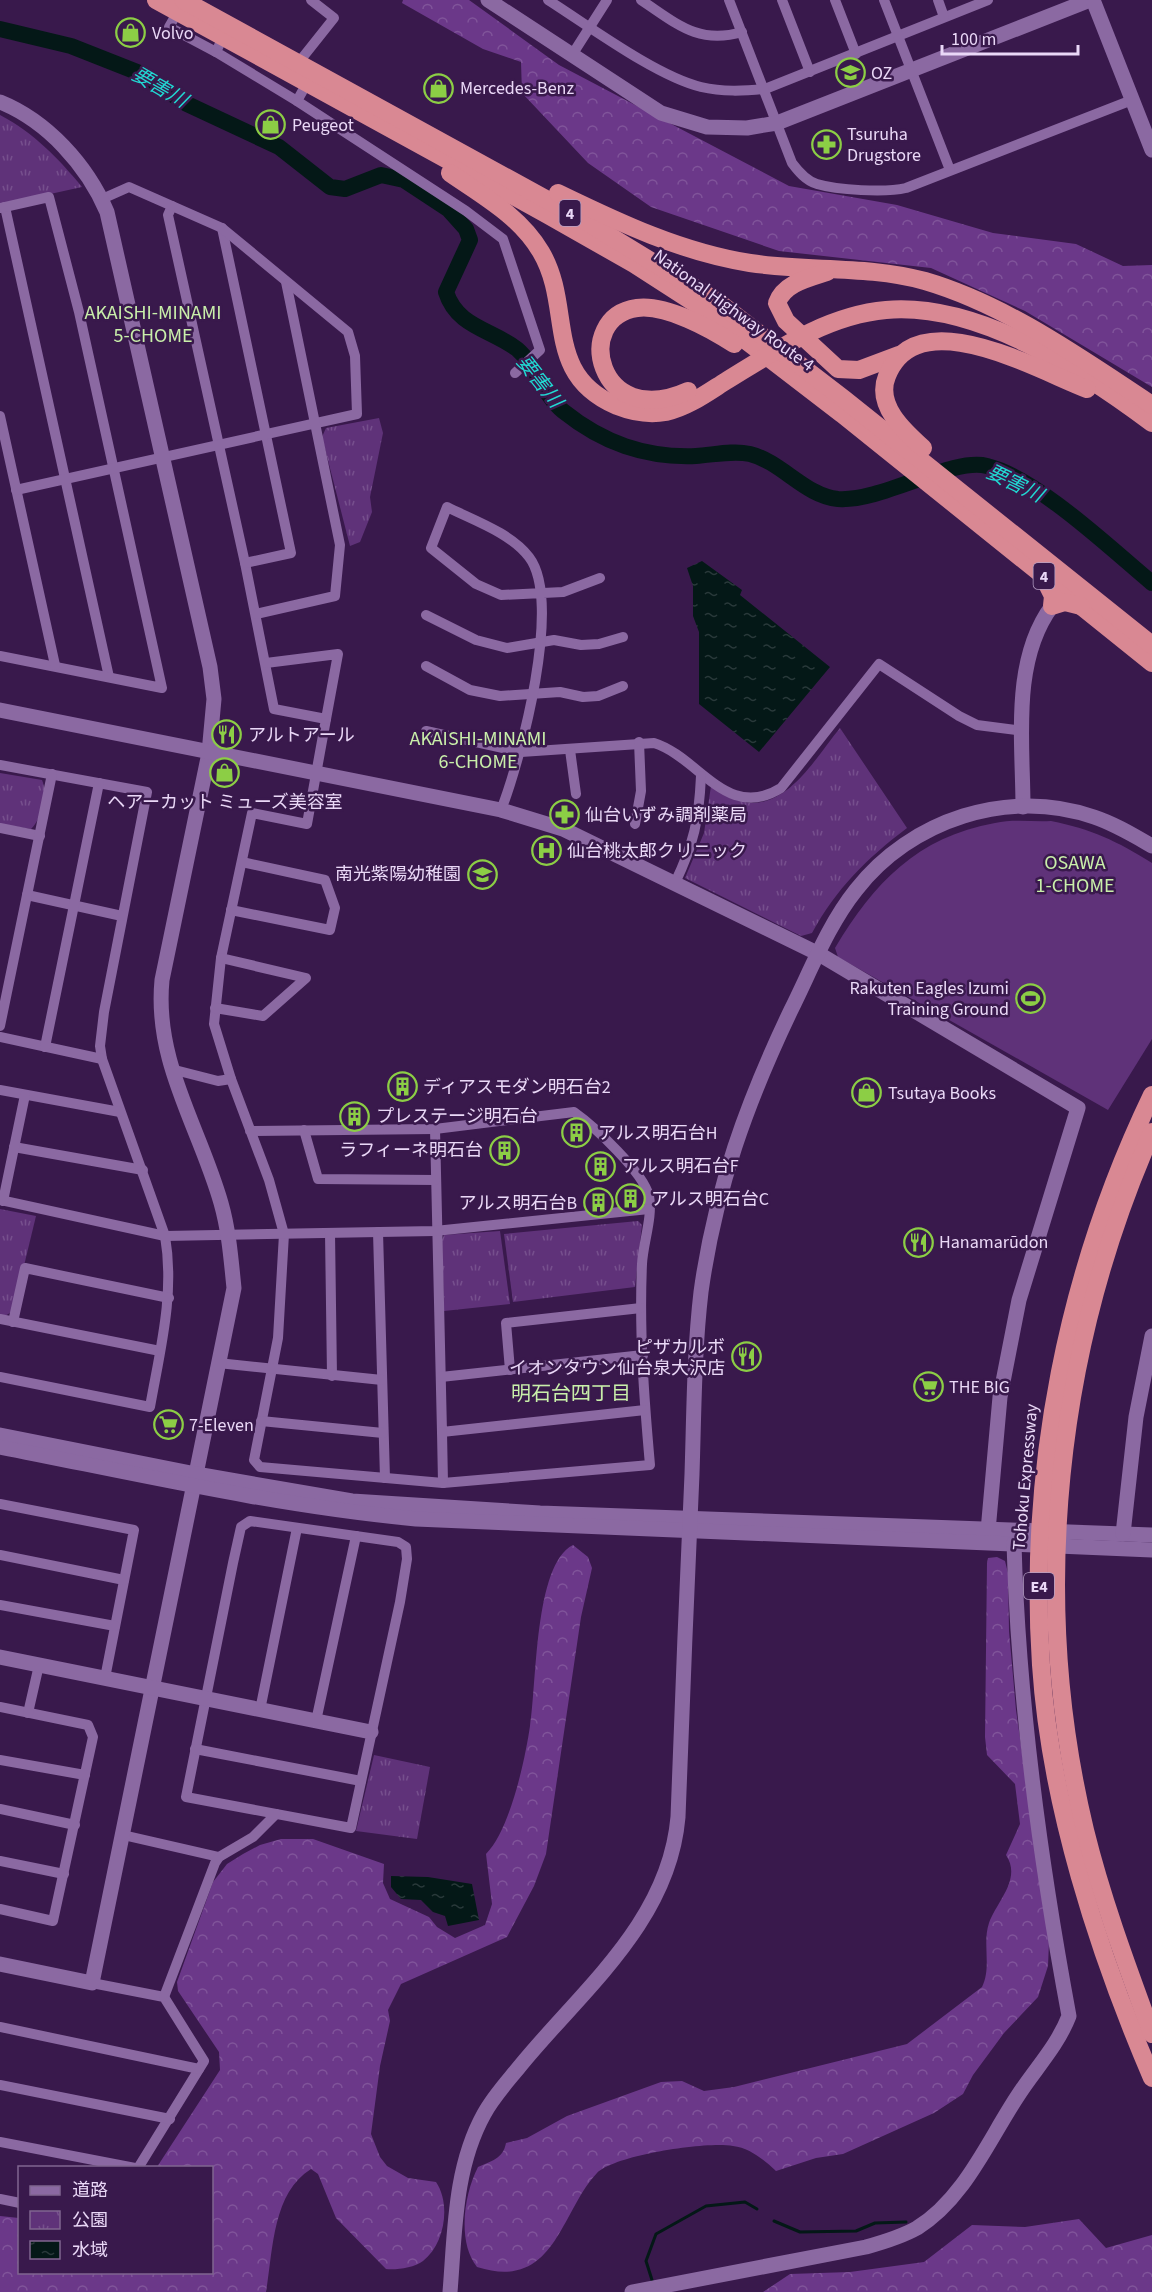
<svg xmlns="http://www.w3.org/2000/svg" width="1152" height="2292" viewBox="0 0 1152 2292" font-family="'Source Sans 3','Noto Sans JP',sans-serif">
<style>
.forest{fill:url(#forest-crowns)}
.park{fill:url(#park-tufts)}
.pitch{fill:#5f3279}
.water{fill:url(#water-ripples)}
.lines{fill:none;stroke-linecap:round;stroke-linejoin:round}
.stream{stroke:#041817;stroke-width:3}
.river{stroke:#041817;stroke-width:16}
.street{stroke:#8b69a2;stroke-width:10}
.secondary{stroke:#8b69a2;stroke-width:15}
.highway{stroke:#d98893;stroke-width:18}
.labels{text-anchor:middle;stroke-width:5;stroke-linejoin:round;paint-order:stroke}
.shield{fill:#39194c;stroke:#b59fc4;stroke-width:1.5}
.shield-label{font-size:16px;font-weight:bold;fill:#ead8f7}
.poi-label{font-size:18px;fill:#ead8f7;stroke:#39194c;text-anchor:start}
.street-label{font-size:18px;fill:#ead8f7;stroke:#39194c}
.water-label{font-size:20px;font-style:italic;fill:#21d9d3;stroke:#39194c}
.neighbourhood-label{font-size:20px;fill:#c9efaa;stroke:#39194c}
</style>
<defs>
<pattern id="forest-crowns" width="20" height="18" patternUnits="userSpaceOnUse" patternTransform="scale(1.5)"><rect width="20" height="18" fill="#6b3889"/><path d="M2 6a3 3 0 1 1 6 0M12 15a3 3 0 1 1 6 0" fill="none" stroke="#80549a"/></pattern>
<pattern id="park-tufts" width="24" height="20" patternUnits="userSpaceOnUse" patternTransform="scale(1.5)"><rect width="24" height="20" fill="#5f3279"/><path d="M3 7l-1-3M5 7V3M7 7l1-3M15 17l-1-3M17 17v-4M19 17l1-3" fill="none" stroke="#764f8d"/></pattern>
<pattern id="water-ripples" width="26" height="14" patternUnits="userSpaceOnUse" patternTransform="scale(1.5)"><rect width="26" height="14" fill="#041817"/><path d="M2 4q2-2 4 0t4 0M15 11q2-2 4 0t4 0" fill="none" stroke="#29393a"/></pattern>
</defs>
<rect width="100%" height="100%" fill="#39194c"/>
<g class="forest">
<polygon points="403,0 469,0 559,65 789,186 897,205 993,233 1076,244 1123,266 1152,265 1152,387 1025,311 931,268 779,251 651,207 588,163 522,93 521,62 483,49 402,3"/>
<path d="M 573,1545 L 588,1557 L 592,1568 L 581,1617 L 546,1854 L 534,1886 L 507,1937 L 401,1984 L 388,2010 L 390,2021 L 380,2066 L 371,2134 L 380,2157 L 387,2166 L 408,2178 L 436,2182 C 451,2204 445,2244 423,2261 C 414,2268 396,2270 386,2269 L 336,2218 L 318,2174 L 311,2169 C 272,2193 273,2252 266,2292 L 0,2292 L 0,2216 L 19,2218 L 20,2272 L 212,2272 L 212,2168 L 157,2167 L 220,2070 L 219,2052 L 178,1991 L 177,1982 L 213,1882 L 227,1864 L 243,1854 L 260,1845 L 281,1839 L 313,1839 L 384,1864 L 383,1883 L 390,1899 L 429,1917 L 437,1927 L 455,1938 L 485,1925 L 492,1904 L 486,1854 C 510,1830 525,1760 530,1726 C 537,1685 534,1564 573,1545 Z"/>
<path d="M 997,1557 L 1005,1561 L 1008,1573 L 1009,1631 L 1016,1710 L 1049,1942 L 1048,1966 L 1038,1997 L 1004,2033 L 973,2075 L 963,2094 L 934,2113 L 843,2154 L 816,2158 L 776,2171 C 764,2160 750,2148 733,2146 C 707,2141 615,2155 597,2173 C 560,2212 555,2292 477,2267 C 457,2242 464,2194 478,2167 C 491,2161 503,2159 506,2143 L 527,2138 L 567,2116 L 661,2082 L 682,2081 L 704,2091 L 734,2087 L 907,2044 L 982,1987 C 992,1967 982,1944 989,1923 C 997,1901 1022,1879 1006,1855 L 1020,1824 L 1015,1784 L 987,1755 L 985,1737 L 987,1563 L 988,1558 Z"/>
<polygon points="1079,2219 1106,2248 1152,2235 1152,2292 763,2292 790,2274 850,2272 924,2262 972,2225 1025,2227"/>
</g>
<g class="park">
<path d="M 0,115 C 34,133 58,158 82,187 L 0,205 Z"/>
<polygon points="379,418 383,433 370,497 372,512 360,542 350,546 322,437 326,428"/>
<path d="M 840,728 L 907,828 C 867,858 836,889 812,933 L 801,936 L 685,878 L 704,833 L 711,786 C 720,791 730,799 740,801 C 785,814 816,757 840,728 Z"/>
<path d="M 0,773 L 42,780 C 48,793 41,820 31,829 L 0,824 Z"/>
<polygon points="0,1209 36,1216 13,1311 5,1316 0,1315"/>
<polygon points="638,1221 642,1225 635,1287 513,1302 504,1234"/>
<polygon points="500,1231 510,1304 444,1311 442,1240 444,1235"/>
<polygon points="374,1755 430,1767 417,1839 356,1831"/>
</g>
<path class="pitch" d="M 1051,821 C 1091,829 1117,841 1152,863 L 1152,1039 L 1108,1110 L 838,957 L 835,948 C 874,883 917,837 995,823 C 1013,819 1033,822 1051,821 Z"/>
<g class="water">
<polygon points="702,561 742,590 740,595 830,667 759,752 699,704 699,632 693,616 693,586 687,568"/>
<polygon points="391,1876 428,1877 472,1884 479,1920 448,1926 445,1916 433,1912 421,1900 401,1899 391,1887"/>
</g>
<g class="lines">
<g class="stream">
<polyline points="774,2221 800,2232 856,2231 875,2223 906,2222"/>
<polyline points="652,2280 646,2261 656,2234 706,2206 745,2202 757,2209"/>
</g>
<path class="river" d="M 0,29 L 71,46 L 142,74 L 187,104 L 279,147 L 330,187 L 345,189 L 381,175 L 404,180 L 448,209 L 466,229 L 470,240 L 446,292 C 457,327 491,329 517,349 C 537,366 543,395 563,411 C 603,443 645,458 696,456 C 713,455 733,450 750,454 C 782,462 805,496 838,499 C 882,502 952,457 987,466 C 1037,478 1111,549 1152,583"/>
<g class="street">
<path d="M 548,0 C 589,26 656,76 701,87 C 723,92 743,91 765,89 L 988,0"/>
<path d="M 641,0 C 676,23 698,45 742,32"/>
<path d="M 729,0 L 792,163 C 798,171 806,181 817,184 C 837,190 885,193 906,188 L 1132,100"/>
<polyline points="782,0 810,72"/>
<polyline points="835,0 856,54"/>
<polyline points="884,0 950,170"/>
<polyline points="938,0 944,17"/>
<polyline points="180,8 169,27 216,52"/>
<polyline points="223,37 216,52 297,101"/>
<polyline points="572,55 607,0"/>
<polyline points="299,62 334,18 311,0"/>
<polyline points="307,83 297,101 466,211 503,239 540,350 515,373"/>
<path d="M 172,206 L 168,215 L 245,563 L 274,709 L 326,719 L 307,824 L 252,813 L 221,958 L 214,1024 L 231,1079 L 269,1180 L 284,1234 L 278,1338 L 254,1460 L 260,1467 L 443,1483 L 650,1465 C 644,1398 639,1331 642,1264 C 643,1243 653,1217 649,1196 C 643,1172 595,1127 574,1112 L 435,1129 L 250,1131"/>
<polyline points="5,207 109,677"/>
<polyline points="0,208 49,197 79,312 162,688 0,656"/>
<polyline points="222,228 291,553 245,563"/>
<polyline points="0,416 55,665"/>
<polyline points="16,490 357,414 355,356 348,332 222,228 129,187 102,199"/>
<polyline points="256,614 335,596 340,545 286,282"/>
<polyline points="426,615 476,640 507,648 554,640 581,645 599,644 623,637"/>
<polyline points="266,663 338,654 326,719"/>
<polyline points="426,666 470,690 500,696 560,692 583,697 598,696 623,686"/>
<path d="M 426,731 L 521,752 L 654,743 C 699,757 727,822 781,788 L 879,664 L 959,716 L 977,725 L 1024,731"/>
<polyline points="570,750 576,794"/>
<path d="M 0,765 L 147,792 L 104,1012 L 100,1046 L 102,1059 L 165,1236 C 175,1294 160,1350 150,1407 L 0,1377"/>
<path d="M 501,810 C 521,759 563,601 529,557 C 511,533 473,520 447,507 L 431,548 L 476,584 L 501,595 L 563,592 L 600,578"/>
<polyline points="635,824 641,791 639,742"/>
<polyline points="0,828 40,836"/>
<path d="M 675,883 C 694,843 699,820 701,776"/>
<polyline points="27,895 122,916"/>
<polyline points="231,910 330,930 335,908 325,880 242,862"/>
<polyline points="215,1008 263,1016 306,978 221,958"/>
<polyline points="0,1026 52,774"/>
<polyline points="0,1037 102,1059"/>
<polyline points="45,1047 99,783"/>
<polyline points="171,1069 218,1081 231,1079"/>
<polyline points="0,1090 120,1112"/>
<polyline points="435,1129 442,1432 645,1410"/>
<polyline points="304,1130 318,1179 435,1180"/>
<polyline points="14,1147 143,1170"/>
<polyline points="0,1200 165,1236 435,1231 649,1209"/>
<polyline points="3,1201 25,1095"/>
<polyline points="378,1232 385,1478"/>
<polyline points="330,1233 332,1376"/>
<polyline points="0,1319 160,1351"/>
<polyline points="13,1322 25,1268 169,1298"/>
<polyline points="218,1363 382,1380"/>
<polyline points="510,1370 506,1323 641,1308"/>
<polyline points="441,1377 643,1355"/>
<polyline points="261,1421 383,1433"/>
<polyline points="442,1432 443,1483"/>
<polyline points="0,1504 134,1530 105,1678"/>
<polygon points="250,1521 398,1542 406,1547 407,1559 400,1602 351,1828 186,1797 233,1563 241,1527"/>
<polyline points="0,1555 124,1580"/>
<polyline points="0,1605 115,1626"/>
<polyline points="0,1707 88,1725 93,1737 53,1921 0,1909"/>
<polyline points="260,1710 297,1528"/>
<polyline points="28,1713 39,1665"/>
<polyline points="316,1721 356,1536"/>
<polyline points="195,1749 361,1781"/>
<polyline points="0,1760 85,1775"/>
<polyline points="0,1809 75,1825"/>
<polyline points="123,1835 219,1857"/>
<polyline points="0,1861 64,1874"/>
<polyline points="92,1983 164,1997 204,2061 138,2168"/>
<polyline points="164,1997 215,1863 219,1857 253,1837 276,1814"/>
<polyline points="0,2027 199,2069"/>
<polyline points="0,2085 170,2119"/>
<polyline points="0,2142 135,2168"/>
<polyline points="0,2199 20,2203"/>
</g>
<g class="secondary">
<polyline points="488,0 661,113 707,127 747,128 777,123 1090,0"/>
<polyline points="1093,0 1152,150"/>
<path d="M 0,102 C 47,121 87,165 107,212 L 210,667 L 214,699 L 209,753 L 162,980 C 154,1062 199,1126 221,1203 C 229,1231 231,1259 234,1288 L 92,1983 L 0,1964"/>
<polyline points="0,710 501,810 563,829 819,954 1078,1108 1019,1300 1000,1397 988,1531"/>
<path d="M 1023,807 C 1023,743 1011,661 1052,606"/>
<polyline points="0,1435 196,1474 352,1501 540,1513 1152,1535"/>
<path d="M 0,1447 C 138,1474 276,1506 416,1519 L 1152,1550"/>
<polyline points="1123,1534 1136,1417 1152,1336"/>
<polyline points="0,1657 371,1732"/>
<path d="M 450,2292 C 455,2232 454,2168 484,2114 C 493,2097 507,2082 520,2066 C 582,1990 669,1922 678,1817 C 682,1703 687,1588 692,1474 C 694,1414 694,1352 701,1292 C 715,1190 747,1102 791,1010 C 811,970 828,925 856,890 C 910,820 1009,787 1094,817 C 1115,824 1133,835 1152,846"/>
<path d="M 632,2292 L 866,2247 C 884,2242 901,2237 917,2228 C 964,2199 988,2141 1017,2097 C 1034,2070 1057,2047 1069,2016 C 1040,1860 1018,1702 1014,1543"/>
</g>
<g class="highway">
<polyline points="156,0 548,215 634,264 710,313 842,414 1152,663"/>
<polyline points="183,0 582,219 718,302 844,399 1152,645"/>
<path d="M 450,173 C 483,196 520,216 541,252 C 574,308 542,374 617,406 C 632,412 649,415 666,412 C 688,407 707,393 726,381 C 775,351 827,315 886,310 C 978,302 1081,370 1152,423"/>
<path d="M 558,193 C 620,223 681,252 750,263 C 808,272 867,265 925,281 C 1007,305 1082,359 1152,405"/>
<path d="M 827,272 C 809,278 784,283 777,303 L 786,321 L 838,369 L 859,370 L 899,355"/>
<path d="M 688,391 C 597,432 572,317 637,308 C 666,304 711,329 734,344"/>
<path d="M 923,448 C 904,431 875,405 887,376 C 917,300 1037,370 1087,389"/>
<polyline points="1044,578 1053,596 1052,606 1065,602 1081,606"/>
<path d="M 1152,1095 C 1067,1272 1028,1469 1041,1665 C 1050,1803 1098,1952 1152,2078"/>
<path d="M 1152,1132 C 1056,1349 1029,1598 1085,1830 C 1102,1899 1127,1966 1152,2034"/>
</g>
</g>
<defs>
<symbol id="shop-ring" viewBox="-11 -11 22 22"><circle r="9.5" fill="#39194c" stroke="#8cce45" stroke-width="1.5"/><path d="M-5-2.5h2.3a2.7 3.5 0 0 1 5.4 0H5L5.5 6h-11ZM-1.5-2.5h3a1.5 2.3 0 0 0-3 0Z" fill="#8cce45"/></symbol>
<symbol id="school-ring" viewBox="-11 -11 22 22"><circle r="9.5" fill="#39194c" stroke="#8cce45" stroke-width="1.5"/><path d="M0-5L7-2L0 1L-7-2ZM-4 1L0 2.5L4 1V4Q0 6-4 4Z" fill="#8cce45"/></symbol>
<symbol id="pharmacy-ring" viewBox="-11 -11 22 22"><circle r="9.5" fill="#39194c" stroke="#8cce45" stroke-width="1.5"/><path d="M-2-6h4v4h4v4h-4v4h-4v-4h-4v-4h4Z" fill="#8cce45"/></symbol>
<symbol id="restaurant-ring" viewBox="-11 -11 22 22"><circle r="9.5" fill="#39194c" stroke="#8cce45" stroke-width="1.5"/><path d="M-5-6h1v4h1v-4h1v4h1v-4h1v5L-1.5 .5V6h-2V.5L-5-1ZM5-6V6H3V1.5H1.5Q1.5-4 5-6Z" fill="#8cce45"/></symbol>
<symbol id="hospital-ring" viewBox="-11 -11 22 22"><circle r="9.5" fill="#39194c" stroke="#8cce45" stroke-width="1.5"/><path d="M-5-5h3v3.5h4V-5h3V5h-3V1.5h-4V5h-3Z" fill="#8cce45"/></symbol>
<symbol id="stadium-ring" viewBox="-11 -11 22 22"><circle r="9.5" fill="#39194c" stroke="#8cce45" stroke-width="1.5"/><path d="M0-5a6.5 5 0 1 0 0 10a6.5 5 0 1 0 0-10ZM-3.5-1.8h7v3.6h-7Z" fill="#8cce45"/></symbol>
<symbol id="building-ring" viewBox="-11 -11 22 22"><circle r="9.5" fill="#39194c" stroke="#8cce45" stroke-width="1.5"/><path d="M-4-6H4V6H1V3H-1V6H-4ZM-2.5-4.3h1.7v1.8h-1.7ZM.8-4.3h1.7v1.8H.8ZM-2.5-1h1.7V.8h-1.7ZM.8-1h1.7V.8H.8Z" fill="#8cce45"/></symbol>
<symbol id="supermarket-ring" viewBox="-11 -11 22 22"><circle r="9.5" fill="#39194c" stroke="#8cce45" stroke-width="1.5"/><path d="M-6-5.5h2.5l.6 2H6L4.5 2H-2.5L-4.4-4H-6ZM-1.5 3.2a1.3 1.3 0 1 0 .1 0ZM3 3.2a1.3 1.3 0 1 0 .1 0Z" fill="#8cce45"/></symbol>
</defs>
<g fill-rule="evenodd">
<use href="#shop-ring" x="114" y="16" width="33" height="33"/>
<use href="#school-ring" x="834" y="56" width="33" height="33"/>
<use href="#shop-ring" x="422" y="72" width="33" height="33"/>
<use href="#shop-ring" x="254" y="108" width="33" height="33"/>
<use href="#pharmacy-ring" x="810" y="128" width="33" height="33"/>
<use href="#restaurant-ring" x="210" y="718" width="33" height="33"/>
<use href="#shop-ring" x="208" y="756" width="33" height="33"/>
<use href="#pharmacy-ring" x="548" y="798" width="33" height="33"/>
<use href="#hospital-ring" x="530" y="834" width="33" height="33"/>
<use href="#school-ring" x="466" y="858" width="33" height="33"/>
<use href="#stadium-ring" x="1014" y="982" width="33" height="33"/>
<use href="#building-ring" x="386" y="1070" width="33" height="33"/>
<use href="#shop-ring" x="850" y="1076" width="33" height="33"/>
<use href="#building-ring" x="338" y="1100" width="33" height="33"/>
<use href="#building-ring" x="560" y="1116" width="33" height="33"/>
<use href="#building-ring" x="488" y="1134" width="33" height="33"/>
<use href="#building-ring" x="584" y="1150" width="33" height="33"/>
<use href="#building-ring" x="614" y="1182" width="33" height="33"/>
<use href="#building-ring" x="582" y="1186" width="33" height="33"/>
<use href="#restaurant-ring" x="902" y="1226" width="33" height="33"/>
<use href="#restaurant-ring" x="730" y="1340" width="33" height="33"/>
<use href="#supermarket-ring" x="912" y="1370" width="33" height="33"/>
<use href="#supermarket-ring" x="152" y="1408" width="33" height="33"/>
</g>
<g class="labels">
<g class="shield">
<rect x="559.5" y="200" width="21" height="26" rx="4.5"/>
<rect x="1033.5" y="563" width="21" height="26" rx="4.5"/>
<rect x="1024" y="1573" width="30" height="26" rx="4.5"/>
</g>
<g class="shield-label">
<text x="570" y="219">4</text>
<text x="1044" y="582">4</text>
<text x="1039" y="1592">E4</text>
</g>
<g class="poi-label">
<text x="152" y="39">Volvo</text>
<text x="871" y="79">OZ</text>
<text x="460" y="94">Mercedes-Benz</text>
<text x="292" y="131">Peugeot</text>
<text x="847" y="140">Tsuruha<tspan x="847" dy="21">Drugstore</tspan></text>
<text x="248" y="741">アルトアール</text>
<text x="225" y="808" text-anchor="middle">ヘアーカット ミューズ美容室</text>
<text x="585" y="821">仙台いずみ調剤薬局</text>
<text x="567" y="857">仙台桃太郎クリニック</text>
<text x="461" y="880" text-anchor="end">南光紫陽幼稚園</text>
<text x="1009" y="994" text-anchor="end">Rakuten Eagles Izumi<tspan x="1009" dy="21">Training Ground</tspan></text>
<text x="423" y="1093">ディアスモダン明石台2</text>
<text x="888" y="1099">Tsutaya Books</text>
<text x="376" y="1122">プレステージ明石台</text>
<text x="598" y="1139">アルス明石台H</text>
<text x="483" y="1156" text-anchor="end">ラフィーネ明石台</text>
<text x="622" y="1172">アルス明石台F</text>
<text x="651" y="1205">アルス明石台C</text>
<text x="577" y="1209" text-anchor="end">アルス明石台B</text>
<text x="939" y="1248">Hanamarūdon</text>
<text x="725" y="1353" text-anchor="end">ピザカルボ<tspan x="725" dy="21">イオンタウン仙台泉大沢店</tspan></text>
<text x="949" y="1393">THE BIG</text>
<text x="189" y="1431">7-Eleven</text>
</g>
<g class="street-label">
<text transform="translate(734 310) rotate(36)" y="6">National Highway Route 4</text>
<text transform="translate(1025 1477) rotate(-85)" y="6">Tohoku Expressway</text>
</g>
<g class="water-label">
<text transform="translate(160 87) rotate(30)" y="7">要害川</text>
<text transform="translate(540 381) rotate(52)" y="7">要害川</text>
<text transform="translate(1015 483) rotate(26)" y="7">要害川</text>
</g>
<g class="neighbourhood-label">
<text x="153" y="319">AKAISHI-MINAMI<tspan x="153" dy="23">5-CHOME</tspan></text>
<text x="478" y="745">AKAISHI-MINAMI<tspan x="478" dy="23">6-CHOME</tspan></text>
<text x="1075" y="869">OSAWA<tspan x="1075" dy="23">1-CHOME</tspan></text>
<text x="571" y="1400">明石台四丁目</text>
</g>
</g>
<rect x="18" y="2166" width="195" height="108" fill="#39194c" stroke="#806590" stroke-width="1.5"/>
<rect x="30" y="2186" width="30" height="9" fill="#8b69a2" stroke="#806590" stroke-width="1.5"/>
<text x="72" y="2196" font-size="18" fill="#ead8f7">道路</text>
<rect x="30" y="2211" width="30" height="18" fill="url(#park-tufts)" stroke="#806590" stroke-width="1.5"/>
<text x="72" y="2226" font-size="18" fill="#ead8f7">公園</text>
<rect x="30" y="2241" width="30" height="18" fill="url(#water-ripples)" stroke="#806590" stroke-width="1.5"/>
<text x="72" y="2256" font-size="18" fill="#ead8f7">水域</text>
<path d="M942 45v9h136v-9" fill="none" stroke="#ead8f7" stroke-width="3"/>
<text x="951" y="45" font-size="18" fill="#ead8f7" stroke="#39194c" stroke-width="4.5" paint-order="stroke">100 m</text>
</svg>
